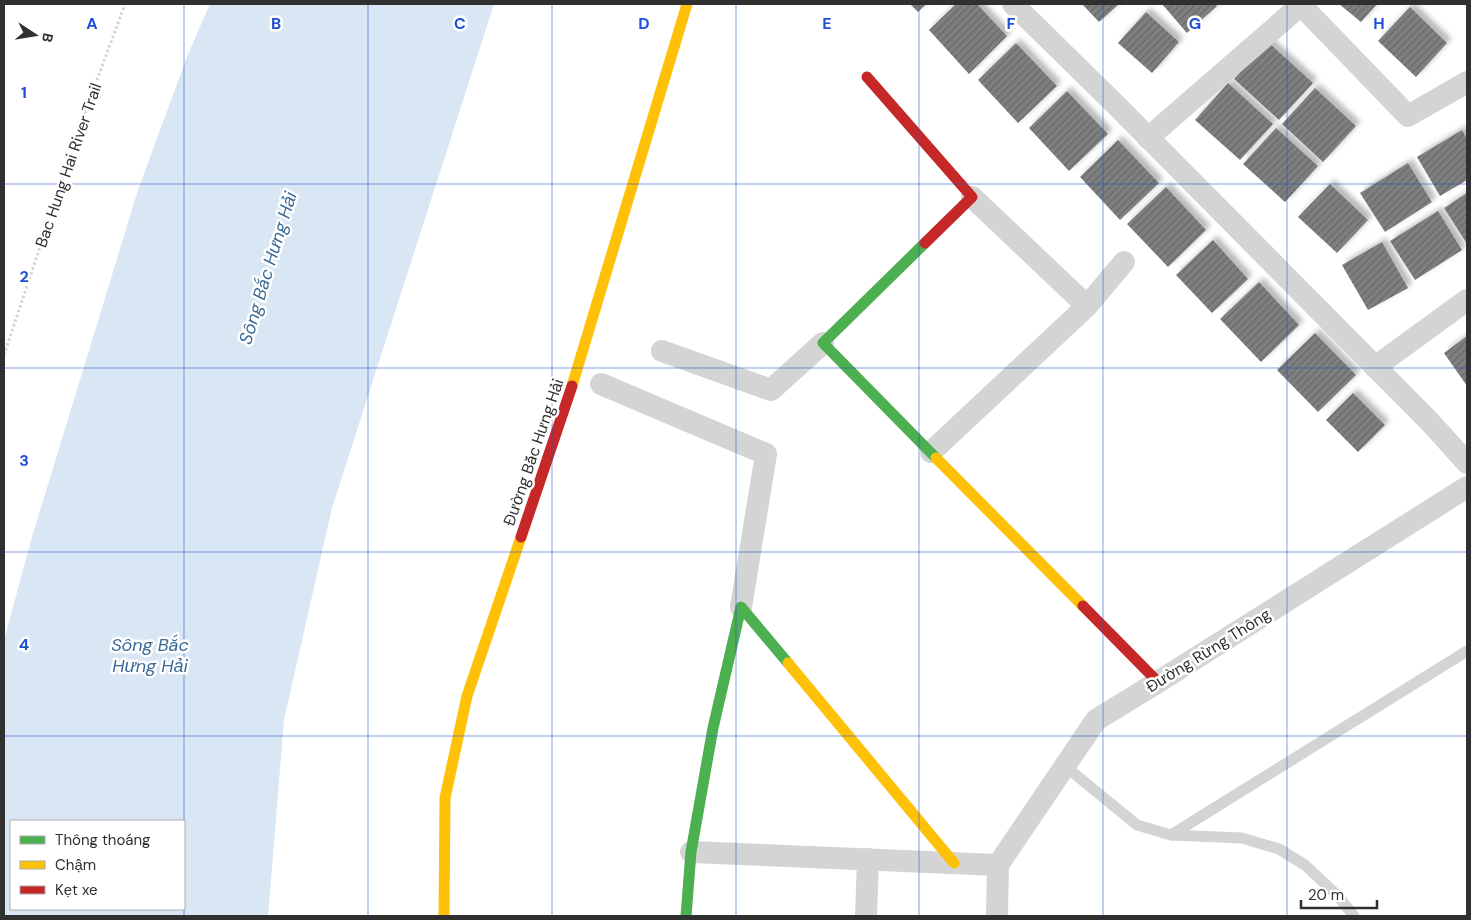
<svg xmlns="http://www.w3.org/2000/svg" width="1471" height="920" viewBox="0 0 1471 920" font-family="'DM Sans',sans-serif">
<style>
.water{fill:#d9e6f3;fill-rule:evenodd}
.building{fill:url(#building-hatch);filter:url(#shadow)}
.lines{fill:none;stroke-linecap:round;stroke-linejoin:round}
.path{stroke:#d4d4d4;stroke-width:3;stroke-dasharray:2.5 2.5;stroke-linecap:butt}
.lane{stroke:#d4d4d4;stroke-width:11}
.street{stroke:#d4d4d4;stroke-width:22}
.fast{stroke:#4caf50;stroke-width:11}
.slow{stroke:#ffc107;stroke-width:11}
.jam{stroke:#c62828;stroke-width:11}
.grid{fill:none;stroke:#1d4ed8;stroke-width:1;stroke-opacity:0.55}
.labels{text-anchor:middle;stroke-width:5;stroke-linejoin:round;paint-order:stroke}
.street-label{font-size:16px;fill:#303030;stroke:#fff}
.water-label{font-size:18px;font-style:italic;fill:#396a97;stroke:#fff}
.grid-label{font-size:16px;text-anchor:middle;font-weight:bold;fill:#1d4ed8;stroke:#fff;stroke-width:5;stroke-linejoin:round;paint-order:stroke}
</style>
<defs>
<pattern id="building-hatch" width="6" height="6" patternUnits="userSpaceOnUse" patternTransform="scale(1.25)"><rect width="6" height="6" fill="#7f7f7f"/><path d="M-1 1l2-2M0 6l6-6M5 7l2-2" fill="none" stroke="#686868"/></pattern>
<filter id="shadow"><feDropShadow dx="4.5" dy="-4.5" stdDeviation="2.5" flood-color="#0004"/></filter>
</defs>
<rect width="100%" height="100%" fill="#fff"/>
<path class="water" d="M 210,4 L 494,4 L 332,508 L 284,720 L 268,916 L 4,916 L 4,640 L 32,537 L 138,190 L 188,54 ZM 11,821 L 184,821 L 184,909 L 11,909 Z"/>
<g class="building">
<polygon points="910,4 926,4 918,12"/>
<polygon points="956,4 977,4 1007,36 969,74 929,30"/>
<polygon points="1082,4 1119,4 1099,22"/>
<polygon points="1162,4 1215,4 1217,6 1187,33"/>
<polygon points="1339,4 1377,4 1361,22"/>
<polygon points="1410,7 1447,43 1416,77 1378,41"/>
<polygon points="1146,12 1179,42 1152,73 1118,43"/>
<polygon points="1268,42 1313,83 1279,120 1234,79"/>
<polygon points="1016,43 1057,86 1018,123 978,80"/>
<polygon points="1228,83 1273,124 1240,160 1195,120"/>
<polygon points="1315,88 1356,126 1323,162 1282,124"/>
<polygon points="1067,91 1108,134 1069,171 1029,128"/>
<polygon points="1276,128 1318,166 1285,202 1243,164"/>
<polygon points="1462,130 1467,139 1467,180 1440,196 1417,157"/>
<polygon points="1118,140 1159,183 1120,220 1080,177"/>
<polygon points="1408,163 1432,202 1385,232 1360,193"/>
<polygon points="1330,184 1368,220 1337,253 1298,217"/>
<polygon points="1166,187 1206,230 1168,267 1127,224"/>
<polygon points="1467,193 1467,244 1444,208"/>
<polygon points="1438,211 1462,250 1415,280 1390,241"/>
<polygon points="1213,240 1248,279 1212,313 1176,275"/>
<polygon points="1382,242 1408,288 1368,310 1342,265"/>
<polygon points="1259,282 1299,325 1261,362 1220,319"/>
<polygon points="1315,333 1356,375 1318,412 1277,370"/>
<polygon points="1467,336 1467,386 1444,353"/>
<polygon points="1353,393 1385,425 1358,452 1326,420"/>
</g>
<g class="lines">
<polyline class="path" points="4,355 83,118 125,4"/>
<g class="lane">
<polyline points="1065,766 1137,825 1171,835 1242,838 1279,849 1305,865 1338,896 1354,916"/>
<polyline points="1171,835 1467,651"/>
</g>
<g class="street">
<polyline points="1013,4 1116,105 1430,422 1467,463"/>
<polyline points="1300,4 1408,116 1467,82"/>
<polyline points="1148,138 1301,5"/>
<polyline points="972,197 1087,306 1124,262"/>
<polyline points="662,351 771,390 823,343"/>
<polyline points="1375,367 1467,300"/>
<polyline points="601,384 766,454 741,607"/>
<polyline points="931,452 1087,306"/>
<polyline points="691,852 998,865"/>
<polyline points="998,865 1096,720 1158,682 1467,487"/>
<polyline points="866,916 868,859"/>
<polyline points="997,916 998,865"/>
</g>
<g class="fast">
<polyline points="925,243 823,343 936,458"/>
<polyline points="686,916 691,852 713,728 741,607 788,663"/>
</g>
<g class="slow">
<polyline points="572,386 687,4"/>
<polyline points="936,458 1083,606"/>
<polyline points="788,663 954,863"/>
<polyline points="444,916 445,798 467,696 521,537"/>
</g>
<g class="jam">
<polyline points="867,77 972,197 925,243"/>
<polyline points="521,537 572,386"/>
<polyline points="1083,606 1158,682"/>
</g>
</g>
<path class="grid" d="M 184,4 L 184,916M 368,4 L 368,916M 552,4 L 552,916M 736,4 L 736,916M 919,4 L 919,916M 1103,4 L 1103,916M 1287,4 L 1287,916M 4,184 L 1467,184M 4,368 L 1467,368M 4,552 L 1467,552M 4,736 L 1467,736"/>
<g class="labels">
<g class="street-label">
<text transform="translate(68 165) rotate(-71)" y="6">Bac Hung Hai River Trail</text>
<text transform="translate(533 452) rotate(-71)" y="6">Đường Bắc Hưng Hải</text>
<text transform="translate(1208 650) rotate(-32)" y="6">Đường Rừng Thông</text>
</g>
<g class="water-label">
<text transform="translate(268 268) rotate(-73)" y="6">Sông Bắc Hưng Hải</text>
<text x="150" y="651">Sông Bắc<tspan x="150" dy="21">Hưng Hải</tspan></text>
</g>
</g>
<g class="grid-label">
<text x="92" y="29">A</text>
<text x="276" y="29">B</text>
<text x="460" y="29">C</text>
<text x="644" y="29">D</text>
<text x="827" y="29">E</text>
<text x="1011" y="29">F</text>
<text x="1195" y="29">G</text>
<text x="1379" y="29">H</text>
<text x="24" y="98">1</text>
<text x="24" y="282">2</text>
<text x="24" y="466">3</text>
<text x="24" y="650">4</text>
</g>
<rect width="1471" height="920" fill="none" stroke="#303030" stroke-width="10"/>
<rect x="10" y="820" width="175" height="90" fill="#ffffff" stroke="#acacac"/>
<rect x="20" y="836" width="25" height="8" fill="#4caf50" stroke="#acacac"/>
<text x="55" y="845" font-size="15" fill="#303030">Thông thoáng</text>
<rect x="20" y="861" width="25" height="8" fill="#ffc107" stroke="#acacac"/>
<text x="55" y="870" font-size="15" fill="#303030">Chậm</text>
<rect x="20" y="886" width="25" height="8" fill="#c62828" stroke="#acacac"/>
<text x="55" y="895" font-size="15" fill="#303030">Kẹt xe</text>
<g transform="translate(35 35) rotate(102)" stroke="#ffffff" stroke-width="4" paint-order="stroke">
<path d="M0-4L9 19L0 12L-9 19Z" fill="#303030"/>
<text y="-8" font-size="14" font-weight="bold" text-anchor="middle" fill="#303030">B</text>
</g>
<path d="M1301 900v8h76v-8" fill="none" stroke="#303030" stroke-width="2.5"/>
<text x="1308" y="900" font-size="15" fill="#303030" stroke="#ffffff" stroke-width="4" paint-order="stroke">20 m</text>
</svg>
